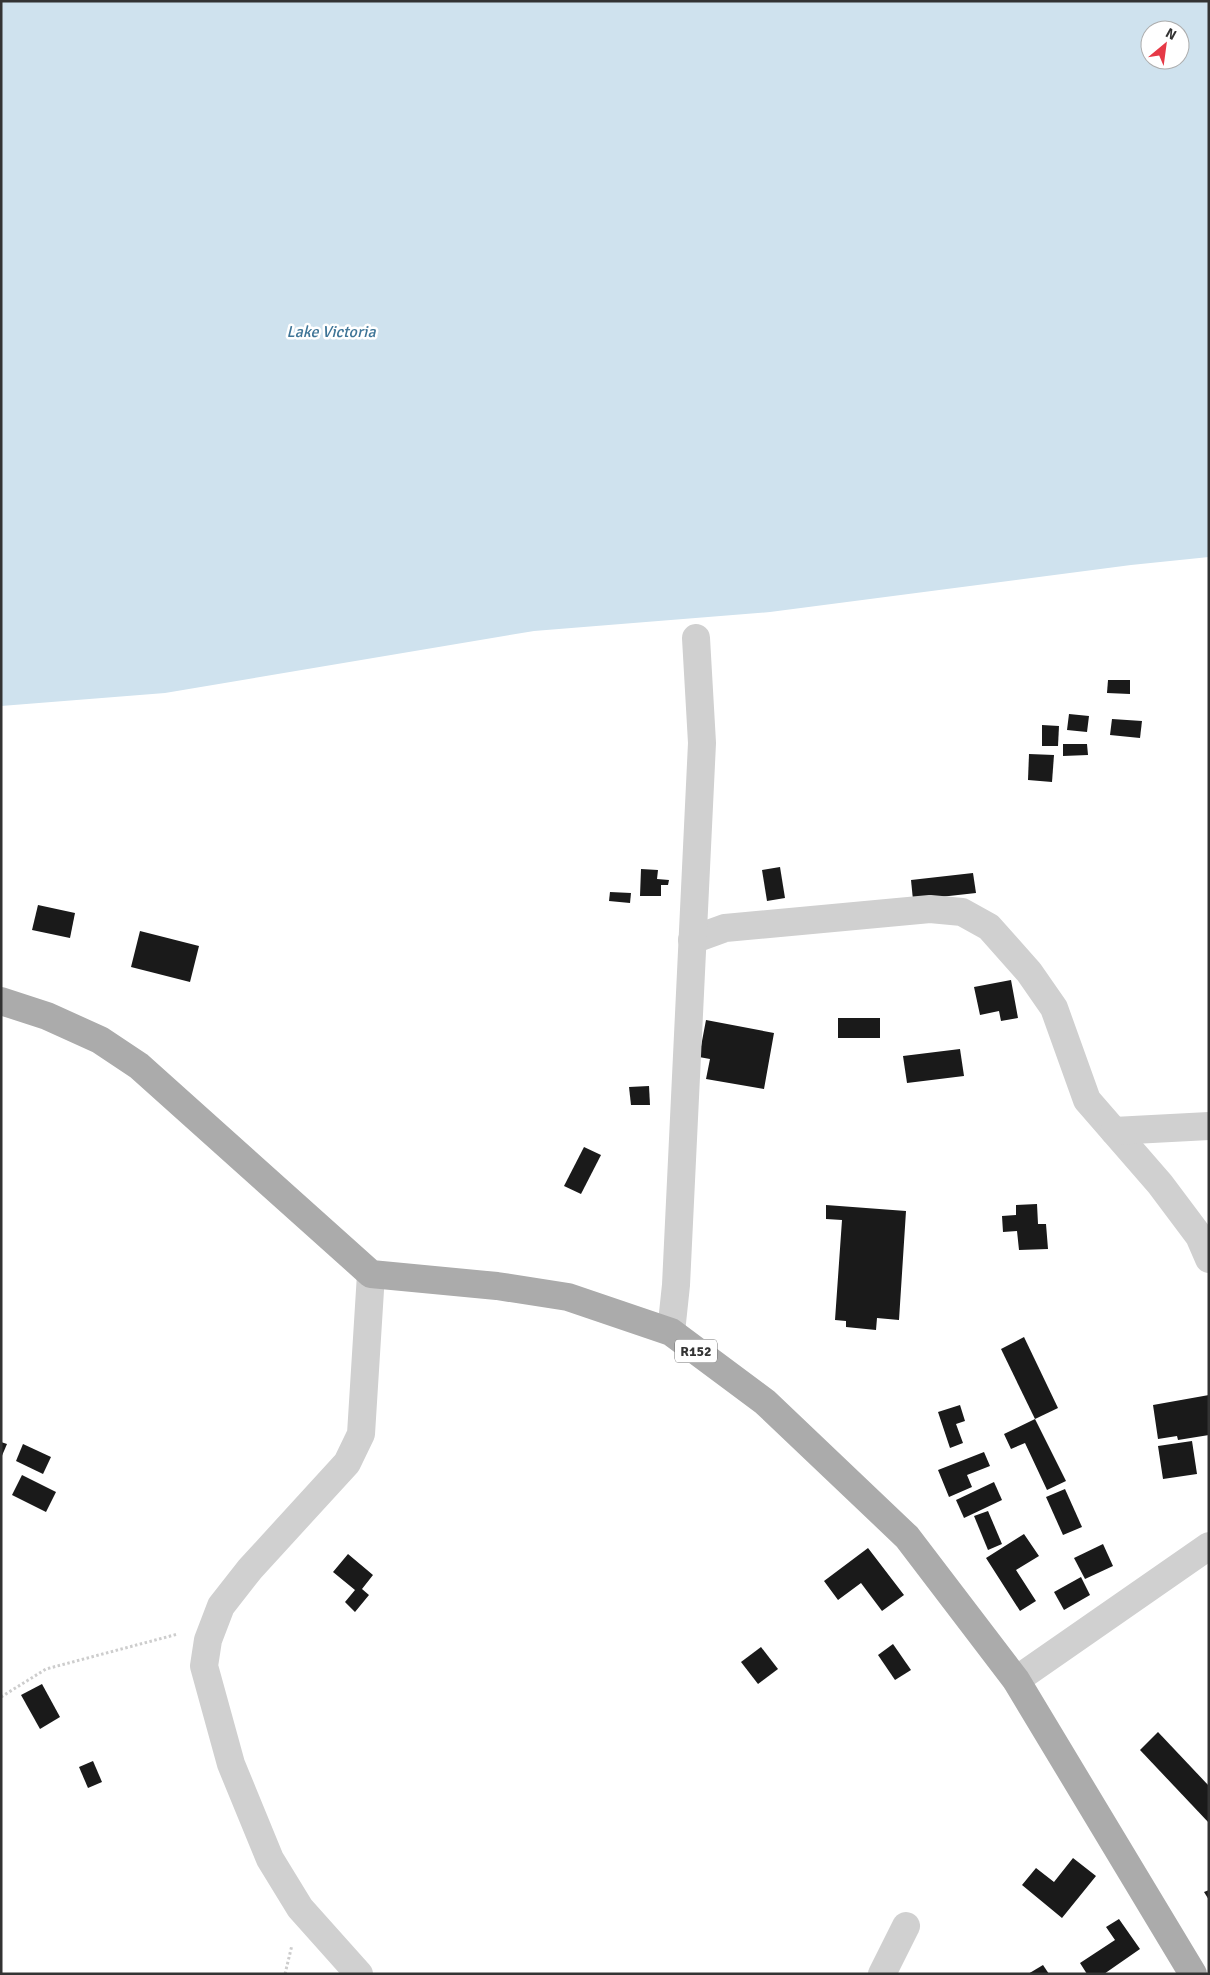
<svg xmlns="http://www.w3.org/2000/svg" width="1210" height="1975" viewBox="0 0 1210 1975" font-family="Signika,sans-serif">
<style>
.water{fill:#cfe2ee;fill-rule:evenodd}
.building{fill:#1a1a1a}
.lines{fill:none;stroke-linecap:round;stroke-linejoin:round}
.path{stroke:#cdcdcd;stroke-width:3;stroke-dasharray:2.5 2.5;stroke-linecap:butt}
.minor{stroke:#d0d0d0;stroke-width:28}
.major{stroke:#ababab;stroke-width:28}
.labels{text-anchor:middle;stroke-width:5;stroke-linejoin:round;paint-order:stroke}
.shield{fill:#fff;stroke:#707070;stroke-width:1}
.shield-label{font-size:14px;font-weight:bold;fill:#333}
.water-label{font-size:16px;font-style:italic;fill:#3f7597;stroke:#fff}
</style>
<rect width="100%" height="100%" fill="#fff"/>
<path class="water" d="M 1,1 L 1209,1 L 1209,557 L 1131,565 L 770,612 L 534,631 L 165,693 L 1,706 ZM 1150,30 L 1180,30 L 1180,60 L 1150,60 Z"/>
<g class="building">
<polygon points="1108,680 1130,680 1130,694 1107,693"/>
<polygon points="1069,714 1089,716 1087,732 1067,730"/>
<polygon points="1112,719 1142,721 1140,738 1110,735"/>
<polygon points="1042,725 1059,726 1058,746 1042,746"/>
<polygon points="1063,744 1087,744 1088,755 1063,756"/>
<polygon points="1029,754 1054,755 1052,782 1028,780"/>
<polygon points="780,867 785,898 767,901 762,870"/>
<polygon points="641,869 658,870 657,879 669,880 668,885 661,885 661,896 640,896"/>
<polygon points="973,873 976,893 913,900 911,880"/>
<polygon points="610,892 631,893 630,903 609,901"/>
<polygon points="38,905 75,913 70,938 32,930"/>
<polygon points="140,931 199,946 190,982 131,967"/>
<polygon points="1011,980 1018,1018 1001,1021 999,1011 980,1015 974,987"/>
<rect x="838" y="1018" width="42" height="20"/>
<polygon points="706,1020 774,1033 764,1089 706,1079 710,1059 699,1057"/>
<polygon points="960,1049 964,1076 907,1083 903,1056"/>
<polygon points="649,1086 650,1105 631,1105 629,1087"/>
<polygon points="584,1147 601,1155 581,1194 564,1186"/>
<polygon points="1037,1204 1038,1224 1046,1224 1048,1249 1019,1250 1017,1231 1003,1232 1002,1216 1016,1215 1016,1205"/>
<polygon points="826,1205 906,1211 899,1320 877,1318 876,1330 846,1327 846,1321 835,1320 842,1220 826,1219"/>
<polygon points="1024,1337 1058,1408 1035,1419 1001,1349"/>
<polygon points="1209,1395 1209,1435 1178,1440 1177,1436 1158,1439 1153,1405"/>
<polygon points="960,1405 965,1421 956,1424 963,1443 950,1448 938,1412"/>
<polygon points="1035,1419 1066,1481 1047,1490 1025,1443 1011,1449 1004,1434"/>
<polygon points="1192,1441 1197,1474 1163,1479 1158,1446"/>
<polygon points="1,1442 7,1444 1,1458"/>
<polygon points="23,1444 51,1457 43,1474 16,1461"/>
<polygon points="984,1452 990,1466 967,1475 972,1487 949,1497 938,1470"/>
<polygon points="22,1475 56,1492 46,1512 12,1495"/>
<polygon points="994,1482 1002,1500 964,1518 956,1500"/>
<polygon points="1065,1489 1082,1527 1063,1535 1046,1497"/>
<polygon points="988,1511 1002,1544 988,1550 974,1516"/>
<polygon points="1024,1534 1039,1556 1016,1570 1036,1601 1020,1611 986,1558"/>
<polygon points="1103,1544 1113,1566 1085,1579 1074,1558"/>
<polygon points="868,1548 904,1595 882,1611 861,1583 838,1600 824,1581"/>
<polygon points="348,1554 373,1575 362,1589 369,1595 355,1612 345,1602 355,1590 333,1572"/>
<polygon points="1081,1577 1090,1595 1064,1610 1054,1592"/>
<polygon points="893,1644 911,1670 895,1680 878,1655"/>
<polygon points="761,1647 778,1669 758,1684 741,1662"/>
<polygon points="42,1684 60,1717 40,1729 21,1695"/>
<polygon points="1158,1732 1209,1786 1209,1823 1140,1750"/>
<polygon points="93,1761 102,1782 88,1788 79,1767"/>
<polygon points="1073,1858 1096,1876 1062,1918 1022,1885 1036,1868 1054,1882"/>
<polygon points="1209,1890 1209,1900 1204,1892"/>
<polygon points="1119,1919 1140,1949 1104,1974 1087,1974 1080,1963 1115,1940 1106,1927"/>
<polygon points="1043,1965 1049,1974 1028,1974"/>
</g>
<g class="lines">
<g class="path">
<polyline points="1,1697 46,1669 178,1634"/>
<polyline points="285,1974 292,1945"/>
</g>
<g class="minor">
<polyline points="692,940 725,928 930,909 962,912 989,927 1029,972 1054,1008 1087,1100 1160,1184 1199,1236 1209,1259"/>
<polyline points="1114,1131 1209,1126"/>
<polyline points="671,1332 676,1285 702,743 696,638"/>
<polyline points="1016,1680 1209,1546"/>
<polyline points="359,1974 300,1908 270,1859 231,1764 204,1666 208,1640 221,1606 250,1569 347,1463 361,1434 371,1274"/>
<polyline points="882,1974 906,1926"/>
</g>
<polyline class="major" points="1,1001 47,1016 100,1040 139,1066 371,1274 497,1286 568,1297 671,1332 765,1402 907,1537 1016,1680 1193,1974"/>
</g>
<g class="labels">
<rect class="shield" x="675" y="1339.5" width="42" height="23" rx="4"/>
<g class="shield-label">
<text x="696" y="1356">R152</text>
</g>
<g class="water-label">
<text x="331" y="337">Lake Victoria</text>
</g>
</g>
<rect width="1210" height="1975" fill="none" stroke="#333333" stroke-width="5"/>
<g transform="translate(1165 45) rotate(29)"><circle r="24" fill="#ffffff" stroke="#adadad"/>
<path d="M0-4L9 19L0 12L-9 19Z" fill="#e63946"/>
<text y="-8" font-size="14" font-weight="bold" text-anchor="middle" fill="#333333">N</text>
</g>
</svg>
